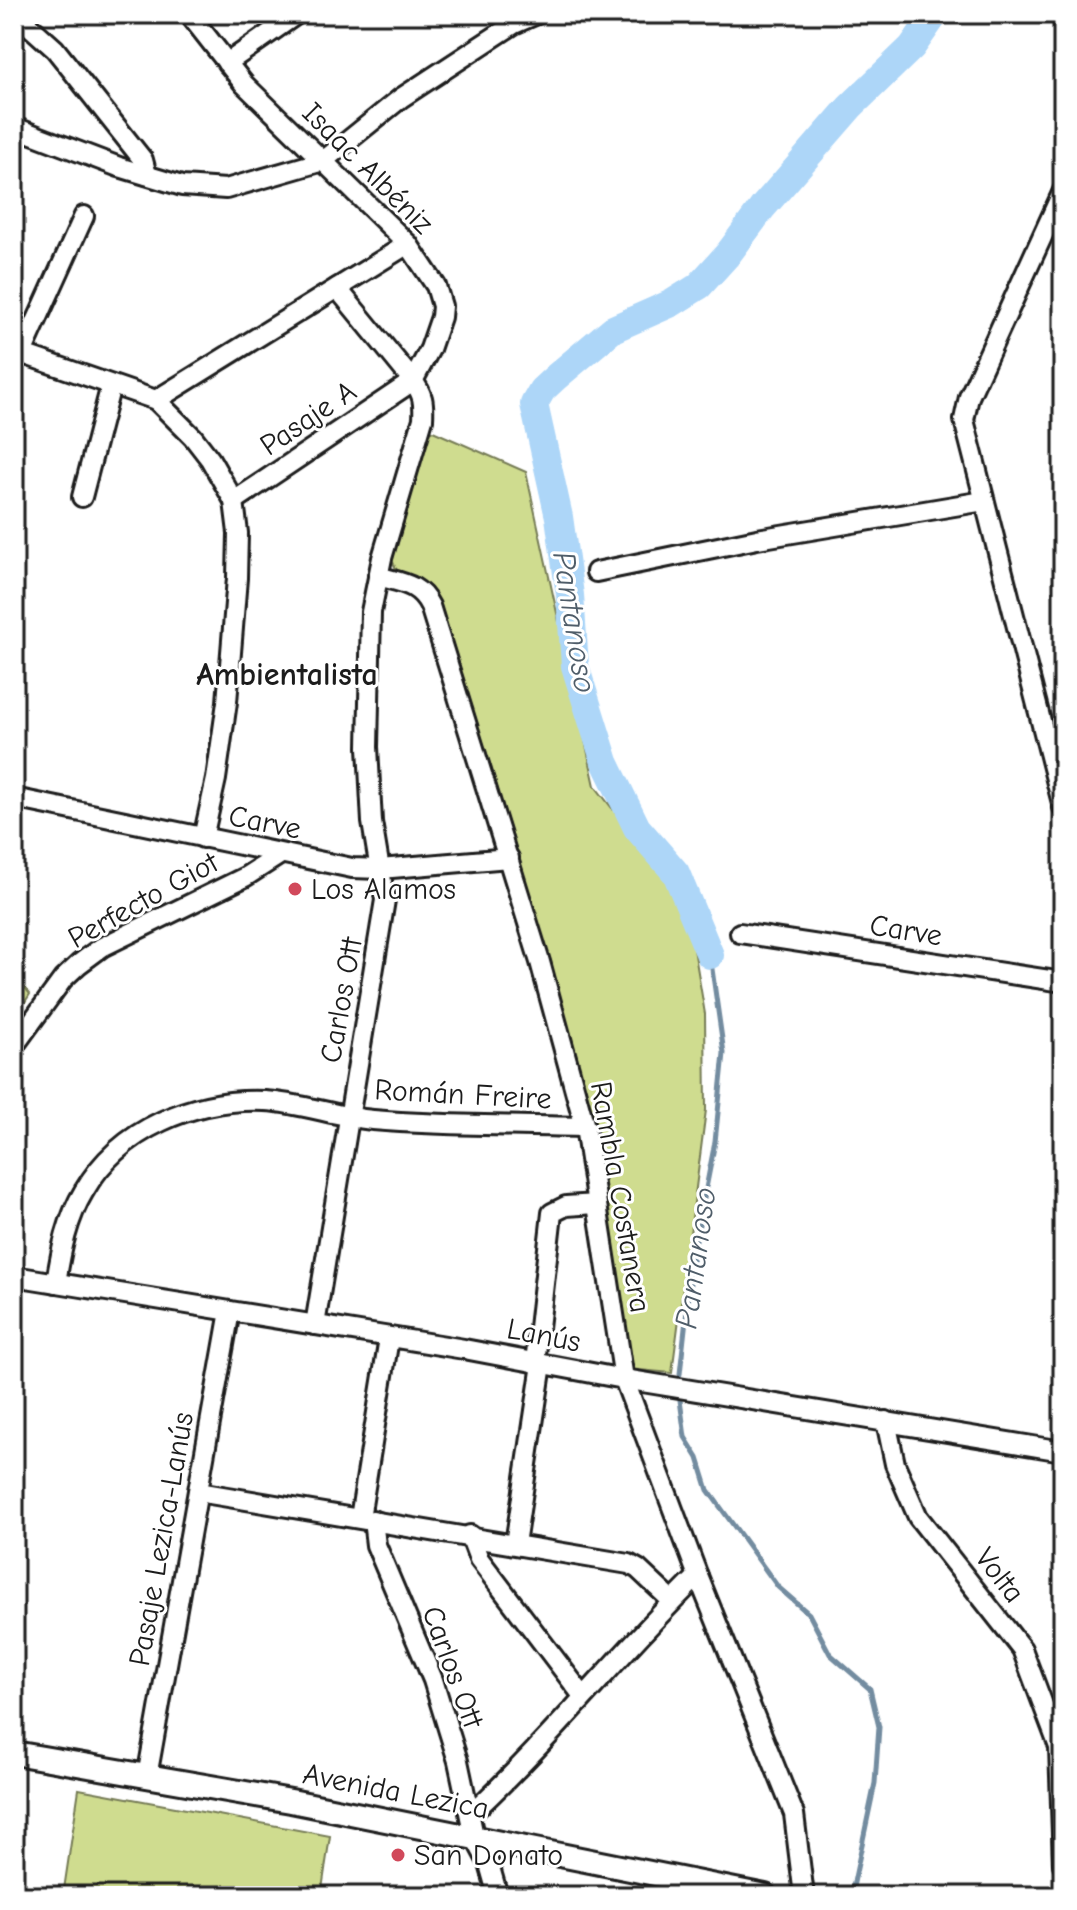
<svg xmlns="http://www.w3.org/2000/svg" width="1077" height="1910" viewBox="0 0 1077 1910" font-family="'Comic Neue',sans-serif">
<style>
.green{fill:#cfdc8f;stroke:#767c56;stroke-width:2}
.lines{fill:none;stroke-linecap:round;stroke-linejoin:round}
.stream{stroke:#738ca0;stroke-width:5}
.river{stroke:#add6f8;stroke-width:28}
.minor-casing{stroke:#1c1c1c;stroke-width:24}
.tertiary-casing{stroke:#1c1c1c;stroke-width:28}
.minor{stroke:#fff;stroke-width:18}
.tertiary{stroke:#fff;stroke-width:22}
.poi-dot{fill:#d1495b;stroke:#fff;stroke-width:3}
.labels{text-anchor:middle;stroke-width:6;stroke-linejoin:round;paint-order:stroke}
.street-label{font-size:30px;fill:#1c1c1c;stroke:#fff}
.poi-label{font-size:30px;fill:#1c1c1c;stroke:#fff;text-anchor:start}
.water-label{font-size:32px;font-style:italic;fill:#4f5d69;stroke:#fff}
.neighbourhood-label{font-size:32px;font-weight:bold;fill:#1c1c1c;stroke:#fff}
</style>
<rect width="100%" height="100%" fill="#fff"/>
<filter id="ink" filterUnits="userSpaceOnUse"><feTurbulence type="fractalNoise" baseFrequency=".0125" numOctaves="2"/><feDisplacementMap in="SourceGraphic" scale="16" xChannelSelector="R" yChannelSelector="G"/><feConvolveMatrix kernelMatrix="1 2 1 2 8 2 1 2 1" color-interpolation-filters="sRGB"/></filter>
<g filter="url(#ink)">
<g class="green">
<polygon points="426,428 526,472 595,786 668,881 692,937 705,1014 706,1110 672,1373 628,1369 597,1130 518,855 441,606 431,589 396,569 392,560"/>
<polygon points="17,978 30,994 14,1019 14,980"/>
<polygon points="79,1789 330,1836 321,1896 63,1896"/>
</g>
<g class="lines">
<g class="stream">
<polyline points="680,1374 693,1255 715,1142 724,1053 710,955"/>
<polyline points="680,1400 685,1437 698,1458 708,1490 778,1587 809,1614 830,1654 870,1689 879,1727 875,1783 853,1887"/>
</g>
<polyline class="river" points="710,955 676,873 637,828 605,762 575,666 570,595 559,517 534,404 542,390 556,377 613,329 672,303 699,286 728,254 763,207 850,107 912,47 935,14"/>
<defs>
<g id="minor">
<polyline points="16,14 55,49 143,160 147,175"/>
<polyline points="189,14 244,84 408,244 436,286 442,306 441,317 430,349 413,381 234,501"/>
<polyline points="227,63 297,14"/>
<polyline points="14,127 119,167 182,186 226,189 323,161 401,98 514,24 537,14"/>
<polyline points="1063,191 969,397 964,420 1063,807"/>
<polyline points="14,351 156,400 193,437 210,459 234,501 238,533 237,578 227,702 216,779 203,838"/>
<polyline points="22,353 84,216"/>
<polyline points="156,400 408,244"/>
<polyline points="82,497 111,385"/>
<polyline points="596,572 757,539 984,501"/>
<path d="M 378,576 C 401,583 419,583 430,606 L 540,962 L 585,1127 L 624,1379 L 698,1576 L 794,1814 L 804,1896"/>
<polyline points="14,798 352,868 380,869 509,858"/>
<polyline points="740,933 1063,982"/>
<polyline points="14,1046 63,979 79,964 102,947 245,877 281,854"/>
<polyline points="14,1276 464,1349 624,1379 1063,1451"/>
<path d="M 56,1283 C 61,1251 67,1219 84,1191 C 120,1128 195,1098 265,1101 C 302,1103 337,1117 373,1120 C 443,1126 515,1125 585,1127"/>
<path d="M 315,1325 L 385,900 L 372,822 L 368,747 L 371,612 L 382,558 L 423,419 C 424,402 423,394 413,381 L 337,288"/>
<polyline points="535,1363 552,1213 566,1206 596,1204"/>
<polyline points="886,1421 895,1464 918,1517 1022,1649 1059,1747 1063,1864"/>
<polyline points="198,1492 629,1564 638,1569 672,1601"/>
<polyline points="360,1518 389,1338"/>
<polyline points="373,1520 376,1545 433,1680 458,1761 474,1836 489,1864 498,1896"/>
<polyline points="470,1535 479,1559 583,1696"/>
<polyline points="515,1544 542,1364"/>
<polyline points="147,1777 230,1311"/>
<path d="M 470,1815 C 551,1740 619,1653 698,1576"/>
</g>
<polyline id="tertiary" points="14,1753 291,1801 765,1896"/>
</defs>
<use href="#minor" class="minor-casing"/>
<use href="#tertiary" class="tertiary-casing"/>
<use href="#minor" class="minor"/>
<use href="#tertiary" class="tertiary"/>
</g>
</g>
<g class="poi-dot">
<circle cx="295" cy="889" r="8"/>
<circle cx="398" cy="1855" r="8"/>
</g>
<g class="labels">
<g class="street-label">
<text transform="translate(368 168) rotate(45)" y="10">Isaac Albéniz</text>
<text transform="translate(308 418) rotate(-34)" y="10">Pasaje A</text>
<text transform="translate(265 822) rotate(11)" y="10">Carve</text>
<text transform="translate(143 900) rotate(-29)" y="10">Perfecto Giot</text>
<text transform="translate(906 930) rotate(9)" y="10">Carve</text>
<text transform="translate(341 1000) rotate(-80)" y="10">Carlos Ott</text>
<text transform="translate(463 1094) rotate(3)" y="10">Román Freire</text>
<text transform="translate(621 1197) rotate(80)" y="10">Rambla Costanera</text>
<text transform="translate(544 1335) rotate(11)" y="10">Lanús</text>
<text transform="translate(161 1539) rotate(-80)" y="10">Pasaje Lezica-Lanús</text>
<text transform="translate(1000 1575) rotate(52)" y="10">Volta</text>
<text transform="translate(453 1667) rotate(70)" y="10">Carlos Ott</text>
<text transform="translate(396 1791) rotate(11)" y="10">Avenida Lezica</text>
</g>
<g class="poi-label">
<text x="311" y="899">Los Alamos</text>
<text x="414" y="1865">San Donato</text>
</g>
<g class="water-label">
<text transform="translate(575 622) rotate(81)" y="11">Pantanoso</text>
<text transform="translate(695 1258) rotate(-82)" y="11">Pantanoso</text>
</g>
<g class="neighbourhood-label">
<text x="287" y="685">Ambientalista</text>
</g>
</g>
<rect width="1077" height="1910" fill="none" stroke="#fff" stroke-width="48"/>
<rect x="24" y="24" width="1029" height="1862" fill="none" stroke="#1c1c1c" stroke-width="3" filter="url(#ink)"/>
</svg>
